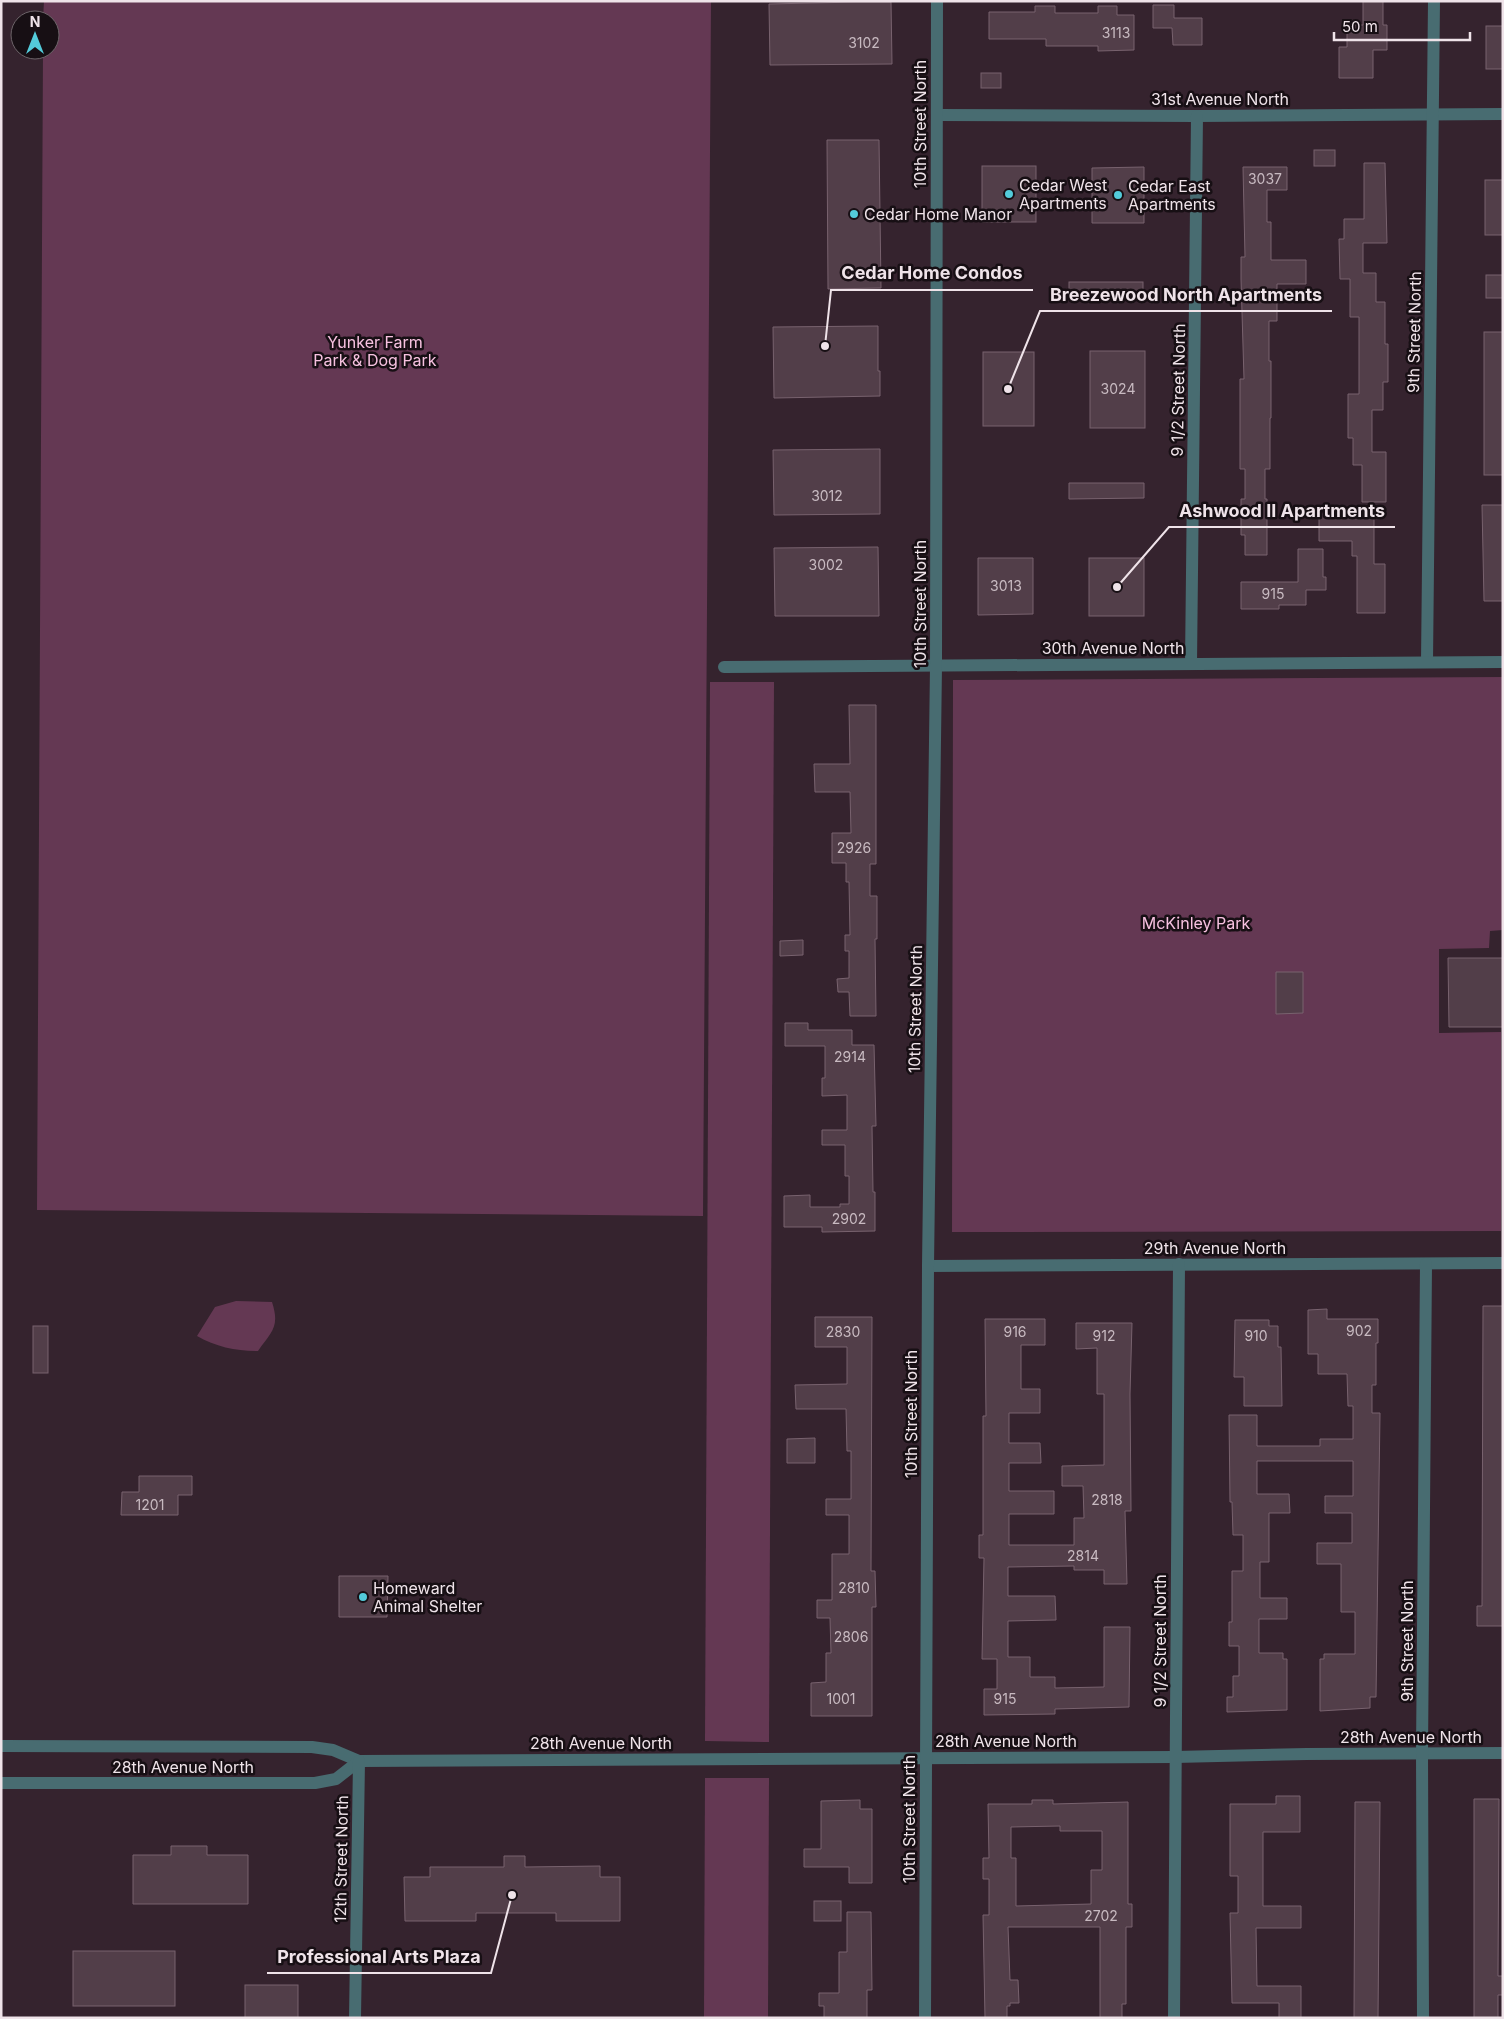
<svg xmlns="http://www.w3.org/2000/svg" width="1504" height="2019" viewBox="0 0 1504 2019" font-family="Inter,sans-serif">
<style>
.green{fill:#643853}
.building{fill:#523e49;stroke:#78626e;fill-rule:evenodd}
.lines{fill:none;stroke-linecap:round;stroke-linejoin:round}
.minor{stroke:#486c71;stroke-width:12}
.poi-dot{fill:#53cbda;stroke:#170f14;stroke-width:2}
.labels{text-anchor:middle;stroke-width:5;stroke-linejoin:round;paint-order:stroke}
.number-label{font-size:14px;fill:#c8bac1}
.street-label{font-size:16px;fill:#efe3e9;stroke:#170f14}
.poi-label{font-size:16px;fill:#efe3e9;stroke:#170f14;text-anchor:start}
.park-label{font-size:16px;fill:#f7c1e0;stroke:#170f14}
.leader{fill:none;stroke:#efe3e9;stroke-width:2}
.callout-dot{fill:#efe3e9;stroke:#170f14;stroke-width:2}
.callout-label{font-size:18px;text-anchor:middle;font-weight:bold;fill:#efe3e9;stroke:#170f14;stroke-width:5;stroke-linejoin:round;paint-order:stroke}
</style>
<rect width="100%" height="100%" fill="#35232e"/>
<g class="green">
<polygon points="44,1 711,1 703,1216 37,1210 43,50 50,50 50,20 43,20"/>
<polygon points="1503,677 1503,930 1490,931 1489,948 1439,949 1439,1033 1501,1032 1501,1231 952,1232 953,680"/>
<polygon points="710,682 774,682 769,1742 705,1741"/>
<path d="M 236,1301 L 272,1302 C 280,1327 272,1331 258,1351 C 236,1351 216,1347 197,1336 L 215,1307 Z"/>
<polygon points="705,1778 769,1778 768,2018 704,2018"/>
</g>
<g class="building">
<polygon points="1363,1 1383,1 1383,25 1387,25 1387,50 1373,50 1373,78 1339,78 1339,47 1347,47 1347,25 1363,25"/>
<polygon points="857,2 891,2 892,64 770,65 769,4"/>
<polygon points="1153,5 1174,5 1174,18 1202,18 1202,45 1173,45 1172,28 1153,28"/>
<polygon points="1035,6 1055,6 1055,13 1098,13 1098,6 1117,6 1117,15 1134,15 1134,50 1098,51 1098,46 1046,46 1046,39 989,39 989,12 1035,12"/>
<rect x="1486" y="26" width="17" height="43"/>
<rect x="981" y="73" width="20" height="15"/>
<polygon points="827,140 879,140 881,288 828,289"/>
<rect x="1314" y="150" width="21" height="16"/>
<polygon points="1364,163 1385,163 1387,243 1363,243 1363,273 1376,273 1376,302 1385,302 1385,344 1388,344 1388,382 1383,382 1383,410 1372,410 1372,452 1386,452 1386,502 1362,502 1362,465 1353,465 1353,438 1348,438 1348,394 1359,394 1359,317 1350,317 1350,279 1340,279 1339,239 1344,239 1344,219 1364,219"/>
<rect x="982" y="166" width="54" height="56"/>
<polygon points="1144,167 1144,223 1092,223 1092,168"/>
<polygon points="1243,167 1287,167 1287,190 1267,190 1267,222 1271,222 1271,260 1306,260 1306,284 1277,284 1277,321 1269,321 1269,361 1271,361 1271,418 1270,418 1270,469 1265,469 1265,499 1267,499 1267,555 1245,555 1245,535 1241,535 1241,499 1245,499 1245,469 1240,469 1240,379 1244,379 1241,279 1241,257 1245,257"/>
<rect x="1485" y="180" width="18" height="55"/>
<rect x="1486" y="275" width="17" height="23"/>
<rect x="1069" y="282" width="74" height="16"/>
<polygon points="878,326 878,371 880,371 880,396 774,398 773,327"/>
<rect x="1484" y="332" width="19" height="143"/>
<rect x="1090" y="351" width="55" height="77"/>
<rect x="983" y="352" width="51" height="74"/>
<polygon points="880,449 880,514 774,515 773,450"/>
<polygon points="1069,483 1144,483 1144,498 1069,499"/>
<polygon points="1482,505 1503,505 1503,601 1484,601"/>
<polygon points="1348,510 1374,510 1374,564 1385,564 1385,613 1357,613 1357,556 1352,556 1352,541 1319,541 1319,514 1348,514"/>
<polygon points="878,547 879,616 775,616 774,548"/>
<polygon points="1298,549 1323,549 1323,577 1326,577 1326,590 1306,590 1306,605 1279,605 1279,609 1241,609 1241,582 1298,582"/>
<polygon points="978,558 1033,558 1033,614 978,615"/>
<rect x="1089" y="558" width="55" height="58"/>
<polygon points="849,705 876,705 876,864 870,864 870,896 877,896 877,939 875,939 876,1016 850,1016 849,992 838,992 837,979 849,978 849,951 845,951 845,935 850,935 849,882 846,882 846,863 832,863 832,833 851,833 850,792 815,792 814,764 850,764"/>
<polygon points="803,940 803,955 780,956 780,941"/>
<polygon points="1448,958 1503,958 1503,1027 1449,1027"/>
<polygon points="1276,972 1303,972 1303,1013 1276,1014"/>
<polygon points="785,1023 808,1023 808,1030 852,1030 852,1045 874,1045 876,1126 872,1126 873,1192 875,1192 875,1231 822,1232 822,1227 784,1227 784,1196 810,1195 810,1207 840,1207 840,1204 849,1204 849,1176 845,1176 845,1145 822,1145 822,1130 847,1130 847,1095 822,1096 822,1078 825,1078 825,1046 785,1046"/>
<polygon points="1483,1306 1503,1306 1503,1626 1477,1626 1477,1606 1482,1606"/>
<polygon points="1327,1309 1327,1319 1378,1319 1378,1343 1376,1343 1376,1385 1372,1385 1372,1413 1380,1413 1376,1697 1370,1697 1370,1708 1320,1711 1320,1659 1324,1659 1324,1654 1355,1654 1355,1612 1341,1612 1341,1564 1317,1564 1317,1543 1352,1543 1352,1513 1325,1513 1325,1496 1353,1496 1353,1461 1257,1461 1257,1494 1289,1494 1290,1513 1269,1513 1269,1562 1260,1562 1260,1598 1287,1598 1287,1619 1259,1619 1259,1653 1283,1653 1283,1659 1287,1659 1287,1710 1227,1712 1227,1697 1233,1697 1233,1676 1239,1676 1239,1646 1229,1646 1229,1622 1232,1622 1232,1571 1243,1571 1243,1535 1233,1535 1232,1502 1230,1502 1229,1415 1257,1415 1257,1446 1320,1446 1320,1439 1353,1439 1353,1406 1348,1406 1347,1374 1318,1374 1318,1354 1308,1354 1308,1310"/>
<polygon points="815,1317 872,1317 871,1571 875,1571 876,1607 872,1607 872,1716 811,1716 811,1683 826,1682 826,1653 831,1653 830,1618 817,1618 817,1600 832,1600 832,1554 849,1554 849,1515 826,1515 826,1499 851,1499 851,1451 847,1451 846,1409 796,1409 795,1385 847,1384 847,1347 815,1347"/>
<polygon points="985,1319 1045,1319 1045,1345 1021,1345 1021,1389 1040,1389 1040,1413 1009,1413 1009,1443 1040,1443 1041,1463 1009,1463 1009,1491 1054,1491 1054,1514 1009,1514 1009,1545 1074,1545 1074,1518 1084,1518 1083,1486 1062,1486 1062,1466 1104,1465 1104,1394 1097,1394 1097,1348 1076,1349 1076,1323 1132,1323 1130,1394 1131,1511 1125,1511 1127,1584 1104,1584 1104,1570 1074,1570 1074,1566 1008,1567 1008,1596 1055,1596 1056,1620 1008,1621 1008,1657 1030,1657 1030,1677 1055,1677 1055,1688 1104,1687 1104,1627 1130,1627 1129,1707 1055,1709 1055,1714 984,1715 984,1689 997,1689 997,1659 982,1659 984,1558 979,1558 979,1535 983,1535 983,1416 986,1416"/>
<polygon points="1235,1320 1269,1320 1269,1326 1278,1326 1278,1347 1281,1347 1282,1406 1244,1406 1244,1377 1234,1377"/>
<rect x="33" y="1326" width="15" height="47"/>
<polygon points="815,1438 815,1463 787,1463 787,1439"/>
<polygon points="139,1476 192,1476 192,1495 178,1495 178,1515 121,1515 122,1492 139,1492"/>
<polygon points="339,1576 388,1576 387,1617 339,1617"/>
<polygon points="1276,1796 1300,1796 1300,1832 1263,1832 1263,1906 1301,1906 1301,1928 1256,1928 1257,1986 1301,1986 1301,2018 1279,2018 1279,2003 1232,2003 1230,1913 1238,1913 1238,1876 1230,1876 1230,1804 1276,1804"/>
<polygon points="1474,1799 1499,1799 1498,1976 1503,1976 1503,1995 1498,1995 1498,2018 1474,2018"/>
<polygon points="860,1800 860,1809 872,1809 872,1883 849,1883 849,1867 804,1867 804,1849 821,1849 821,1801"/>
<path d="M 1032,1800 L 1053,1800 L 1053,1804 L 1128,1802 L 1128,1904 L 1132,1904 L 1132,1927 L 1126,1927 L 1126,2004 L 1122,2004 L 1122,2018 L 1100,2018 L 1100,1927 L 1008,1927 L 1010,1980 L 1018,1980 L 1019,2003 L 1010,2003 L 1010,2006 L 1007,2006 L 1007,2018 L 985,2018 L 983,1915 L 989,1915 L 989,1879 L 983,1879 L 983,1858 L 989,1858 L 988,1804 L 1032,1804 ZM 1060,1826 L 1060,1831 L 1102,1831 L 1102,1870 L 1091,1870 L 1091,1904 L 1016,1906 L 1016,1858 L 1011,1858 L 1011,1827 Z"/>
<polygon points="1355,1802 1380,1802 1378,2018 1354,2018"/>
<polygon points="171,1846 207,1846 207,1855 248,1855 248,1904 133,1904 133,1855 171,1855"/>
<polygon points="504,1856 525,1856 525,1867 600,1866 600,1877 620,1877 620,1921 556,1921 556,1913 476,1913 476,1921 405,1921 404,1877 430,1877 430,1867 504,1867"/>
<rect x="814" y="1901" width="27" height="20"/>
<polygon points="847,1912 871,1912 872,1990 867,1990 867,2018 824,2018 824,2006 819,2006 819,1993 839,1993 839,1952 847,1952"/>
<rect x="73" y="1951" width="102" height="55"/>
<rect x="245" y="1985" width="53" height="33"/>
</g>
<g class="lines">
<g class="minor">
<polyline points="937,115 1197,116 1503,114"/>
<polyline points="1427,662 1434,1"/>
<polyline points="1191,664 1197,116"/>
<polyline points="724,667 1503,662"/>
<polyline points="928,1266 1503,1263"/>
<polyline points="1,1746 312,1747 333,1750 359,1761 1175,1757 1307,1754 1503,1753"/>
<polyline points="1,1783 315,1783 336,1779 359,1761"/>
<polyline points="355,2018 359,1761"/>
<polyline points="925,2018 928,1266 936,666 937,1"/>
<polyline points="1174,2018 1179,1264"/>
<polyline points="1423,2018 1422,1753 1426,1264"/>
</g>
</g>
<g class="poi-dot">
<circle cx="1009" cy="194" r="5"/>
<circle cx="1118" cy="195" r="5"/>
<circle cx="854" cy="214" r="5"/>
<circle cx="363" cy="1597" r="5"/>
</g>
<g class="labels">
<g class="number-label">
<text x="1116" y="38">3113</text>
<text x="864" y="48">3102</text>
<text x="1265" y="184">3037</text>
<text x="1118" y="394">3024</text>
<text x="827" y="501">3012</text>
<text x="826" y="570">3002</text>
<text x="1006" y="591">3013</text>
<text x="1273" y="599">915</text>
<text x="854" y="853">2926</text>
<text x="850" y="1062">2914</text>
<text x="849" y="1224">2902</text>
<text x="1359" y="1336">902</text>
<text x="843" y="1337">2830</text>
<text x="1015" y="1337">916</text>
<text x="1104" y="1341">912</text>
<text x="1256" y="1341">910</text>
<text x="1107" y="1505">2818</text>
<text x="150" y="1510">1201</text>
<text x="1083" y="1561">2814</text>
<text x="854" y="1593">2810</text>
<text x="851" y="1642">2806</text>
<text x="841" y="1704">1001</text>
<text x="1005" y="1704">915</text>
<text x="1101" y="1921">2702</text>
</g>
<g class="street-label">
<text x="1220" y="105">31st Avenue North</text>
<text transform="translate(920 124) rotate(-90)" y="6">10th Street North</text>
<text transform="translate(1414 332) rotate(-89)" y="6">9th Street North</text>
<text transform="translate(1178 390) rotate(-89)" y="6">9 1/2 Street North</text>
<text transform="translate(920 604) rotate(-90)" y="6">10th Street North</text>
<text x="1113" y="654">30th Avenue North</text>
<text transform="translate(915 1009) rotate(-89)" y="6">10th Street North</text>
<text x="1215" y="1254">29th Avenue North</text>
<text transform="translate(911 1414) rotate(-90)" y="6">10th Street North</text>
<text transform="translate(1160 1641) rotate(-90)" y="6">9 1/2 Street North</text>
<text transform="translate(1407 1641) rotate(-90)" y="6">9th Street North</text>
<text x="1411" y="1743">28th Avenue North</text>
<text x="1006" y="1747">28th Avenue North</text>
<text x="601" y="1749">28th Avenue North</text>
<text x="183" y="1773">28th Avenue North</text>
<text transform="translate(909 1819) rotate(-90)" y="6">10th Street North</text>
<text transform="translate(341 1859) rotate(-89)" y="6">12th Street North</text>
</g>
<g class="poi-label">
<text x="1019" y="191">Cedar West<tspan x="1019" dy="18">Apartments</tspan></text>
<text x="1128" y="192">Cedar East<tspan x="1128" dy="18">Apartments</tspan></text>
<text x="864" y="220">Cedar Home Manor</text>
<text x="373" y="1594">Homeward<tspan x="373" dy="18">Animal Shelter</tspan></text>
</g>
<g class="park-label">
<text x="375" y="348">Yunker Farm<tspan x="375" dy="18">Park &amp; Dog Park</tspan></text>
<text x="1196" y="929">McKinley Park</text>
</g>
</g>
<path class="leader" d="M825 346L831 290H1033M1008 389L1040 311H1332M1117 587L1169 527H1395M512 1895L491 1973H267"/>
<g class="callout-dot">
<circle cx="825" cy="346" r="5"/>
<circle cx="1008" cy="389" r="5"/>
<circle cx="1117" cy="587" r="5"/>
<circle cx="512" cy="1895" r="5"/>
</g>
<g class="callout-label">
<text x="932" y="279">Cedar Home Condos</text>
<text x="1186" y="301">Breezewood North Apartments</text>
<text x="1282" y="517">Ashwood II Apartments</text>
<text x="379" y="1963">Professional Arts Plaza</text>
</g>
<rect width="1504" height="2019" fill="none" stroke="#efe3e9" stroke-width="5"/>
<g transform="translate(35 35)"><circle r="24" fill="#170f14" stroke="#6d6469"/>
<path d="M0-4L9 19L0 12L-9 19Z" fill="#53cbda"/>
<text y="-8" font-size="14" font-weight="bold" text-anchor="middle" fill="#efe3e9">N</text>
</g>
<path d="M1334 32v8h136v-8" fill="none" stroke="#efe3e9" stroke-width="2.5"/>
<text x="1342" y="32" font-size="15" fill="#efe3e9" stroke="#170f14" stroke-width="4" paint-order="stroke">50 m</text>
</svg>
